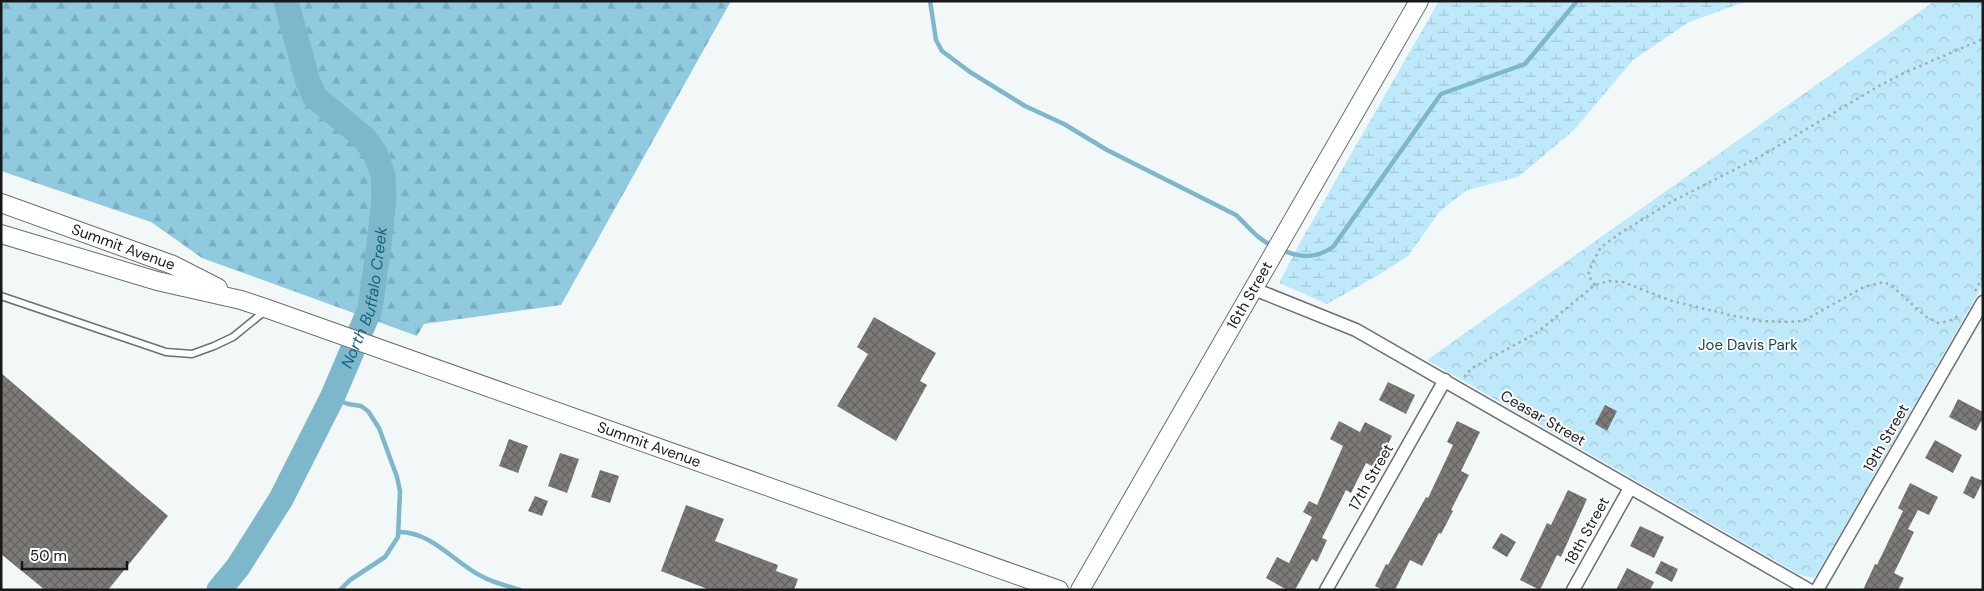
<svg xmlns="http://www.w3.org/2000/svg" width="1984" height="591" viewBox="0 0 1984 591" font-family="'DM Sans',sans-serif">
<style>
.forest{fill:url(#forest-firs)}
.wetland{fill:url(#wetland-marsh)}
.park{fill:url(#park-crowns)}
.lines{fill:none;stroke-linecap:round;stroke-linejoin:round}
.stream{stroke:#7db7cc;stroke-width:4.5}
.river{stroke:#7db7cc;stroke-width:25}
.building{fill:url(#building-cross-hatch)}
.lane-casing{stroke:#6b6f71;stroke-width:9}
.street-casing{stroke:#6b6f71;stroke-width:15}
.secondary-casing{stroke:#6b6f71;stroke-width:20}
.path{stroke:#a7aaab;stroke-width:2.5;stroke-dasharray:2.5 4;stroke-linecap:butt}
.lane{stroke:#fff;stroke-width:6}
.street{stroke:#fff;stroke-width:12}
.secondary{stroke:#fff;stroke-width:18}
.labels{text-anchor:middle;stroke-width:4;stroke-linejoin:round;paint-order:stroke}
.street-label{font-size:15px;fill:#171819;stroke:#fff}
.park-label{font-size:15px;fill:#114353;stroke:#fff}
.water-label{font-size:16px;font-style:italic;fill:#176178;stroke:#fff}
</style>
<defs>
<pattern id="forest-firs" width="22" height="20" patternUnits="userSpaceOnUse" patternTransform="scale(1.25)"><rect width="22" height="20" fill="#90cadf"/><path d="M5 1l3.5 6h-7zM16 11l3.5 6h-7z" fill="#7badbf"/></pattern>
<pattern id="wetland-marsh" width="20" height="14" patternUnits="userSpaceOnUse" patternTransform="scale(1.25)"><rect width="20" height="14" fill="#bee9fa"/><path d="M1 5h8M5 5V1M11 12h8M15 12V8" fill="none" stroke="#a3c7d6"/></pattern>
<pattern id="park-crowns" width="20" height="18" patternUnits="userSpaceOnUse" patternTransform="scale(1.25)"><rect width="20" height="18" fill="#bee9fa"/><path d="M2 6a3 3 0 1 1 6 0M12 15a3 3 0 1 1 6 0" fill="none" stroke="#a3c7d6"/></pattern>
<pattern id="building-cross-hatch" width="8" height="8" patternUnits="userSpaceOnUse" patternTransform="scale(1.25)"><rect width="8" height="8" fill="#7d7a77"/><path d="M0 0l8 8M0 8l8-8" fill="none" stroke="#656361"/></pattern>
</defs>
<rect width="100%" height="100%" fill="#f2f7f8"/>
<polygon class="forest" points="1,1 731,1 561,305 424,324 417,336 202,258 151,222 1,171"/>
<polygon class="wetland" points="1439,1 1747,1 1689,22 1633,60 1574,130 1518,177 1467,190 1440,211 1408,256 1380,274 1327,304 1279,283 1301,241"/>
<polygon class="park" points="1935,1 1983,1 1983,285 1819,571 1814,578 1800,575 1427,360"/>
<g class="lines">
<g class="stream">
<path d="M 930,1 L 936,40 L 942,51 L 970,72 L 1025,106 L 1064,124 L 1107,150 L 1236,215 C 1249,227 1257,239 1273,246"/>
<path d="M 1280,249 C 1299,258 1315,259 1333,247 L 1441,94 L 1525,64 L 1577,1"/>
<polyline points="332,398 348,404 361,406 368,411 379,428 397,477 400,491 398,537 385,557 350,580 340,590"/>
<path d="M 399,532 C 433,532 454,563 483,577 C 494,583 508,586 520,590"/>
</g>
<path class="river" id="s1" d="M 219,590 L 238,567 L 281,499 L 332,398 L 370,309 L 379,245 L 384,199 L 383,175 L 375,153 L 364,138 L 315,97 L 308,82 L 286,1"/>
</g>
<g class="building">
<polygon points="874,317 936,353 920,381 927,385 896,441 837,406 868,354 857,347"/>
<polygon points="1,373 168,516 108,590 45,590 1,554"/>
<polygon points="1388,382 1415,395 1406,414 1379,400"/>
<polygon points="1958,399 1983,412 1983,418 1976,431 1949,417"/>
<polygon points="1605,405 1617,411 1607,431 1595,424"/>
<polygon points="1339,421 1360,432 1365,422 1392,436 1376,468 1366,463 1351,493 1346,490 1322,538 1327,540 1317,562 1312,559 1295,590 1287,590 1266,578 1277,557 1289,563 1312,517 1303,512 1309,501 1317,505 1343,446 1330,439"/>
<polygon points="1457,421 1480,432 1461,471 1469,475 1451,510 1453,511 1441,534 1439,533 1422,566 1410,560 1395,590 1383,590 1375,586 1386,564 1388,565 1426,497 1428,498 1453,445 1447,442"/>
<polygon points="509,439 528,446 518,473 499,466"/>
<polygon points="1935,440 1962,455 1953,473 1925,458"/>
<polygon points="560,453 579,459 567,493 548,486"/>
<polygon points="600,470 619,476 610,503 591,497"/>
<polygon points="1971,476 1983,481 1974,499 1963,493"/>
<polygon points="1910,483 1938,497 1929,515 1918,510 1908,529 1914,532 1894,573 1904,578 1898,590 1863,590 1875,564 1877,565 1903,511 1898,508"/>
<polygon points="1568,490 1587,499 1561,557 1557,555 1540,590 1520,580 1547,523 1551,525"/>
<polygon points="535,496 548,501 542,516 528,511"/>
<polygon points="686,505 724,519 715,541 778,565 776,571 798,579 794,590 710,590 661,571"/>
<polygon points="1640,526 1664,537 1654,558 1630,546"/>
<polygon points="1501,533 1516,542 1507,557 1492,548"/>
<polygon points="1661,561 1678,569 1672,582 1655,573"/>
<polygon points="1627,568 1654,582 1650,590 1616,590"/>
</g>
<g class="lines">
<defs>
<polyline id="lane" points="1,296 166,352 192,354 214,346 233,337 265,311"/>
<g id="street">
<polyline points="1254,289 1356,330 1809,590"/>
<polyline points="1326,590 1445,380"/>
<polyline points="1573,590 1630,488"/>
<polyline points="1817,590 1983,302"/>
</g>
<g id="secondary">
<path id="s2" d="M 1,203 L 173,265 L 218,288"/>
<path id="s3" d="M 1,234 L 157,281 L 241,300 L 268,309 L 1059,590"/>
<path id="s4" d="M 1080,590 L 1419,1"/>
</g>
</defs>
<use href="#lane" class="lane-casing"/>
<use href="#street" class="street-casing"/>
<use href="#secondary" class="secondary-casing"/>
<g class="path">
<polyline points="1595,285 1588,275 1592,264 1601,247 1622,232 1671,202 1763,155 1877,87 1906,72 1983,39"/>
<polyline points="1975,291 1983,277"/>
<polyline points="1464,377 1472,368 1535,334 1595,285 1609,281 1623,282 1672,301 1734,316 1762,321 1785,322 1803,321 1864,287 1884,282 1892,286 1925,316 1938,323 1949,321 1960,315"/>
</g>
<use href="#lane" class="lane"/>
<use href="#street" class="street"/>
<use href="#secondary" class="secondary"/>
</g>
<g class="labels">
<g class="street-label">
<text dy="5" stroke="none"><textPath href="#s2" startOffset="130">Summit Avenue</textPath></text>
<text dy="5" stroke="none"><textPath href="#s4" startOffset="340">16th Street</textPath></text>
<text transform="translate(1543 418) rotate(30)" y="5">Ceasar Street</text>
<text transform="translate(1886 438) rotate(-60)" y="5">19th Street</text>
<text dy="5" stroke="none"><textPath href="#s3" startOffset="682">Summit Avenue</textPath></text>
<text transform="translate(1371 477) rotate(-60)" y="5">17th Street</text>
<text transform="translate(1587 531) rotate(-61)" y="5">18th Street</text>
</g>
<g class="park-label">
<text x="1748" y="350">Joe Davis Park</text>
</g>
<g class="water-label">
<text dy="6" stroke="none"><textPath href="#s1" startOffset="330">North Buffalo Creek</textPath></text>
</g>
</g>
<rect width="1984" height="591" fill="none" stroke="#171819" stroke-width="5"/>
<path d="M22 561v8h105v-8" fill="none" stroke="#171819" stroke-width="2.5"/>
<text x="30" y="561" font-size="15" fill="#171819" stroke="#ffffff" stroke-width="4" paint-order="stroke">50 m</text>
</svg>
